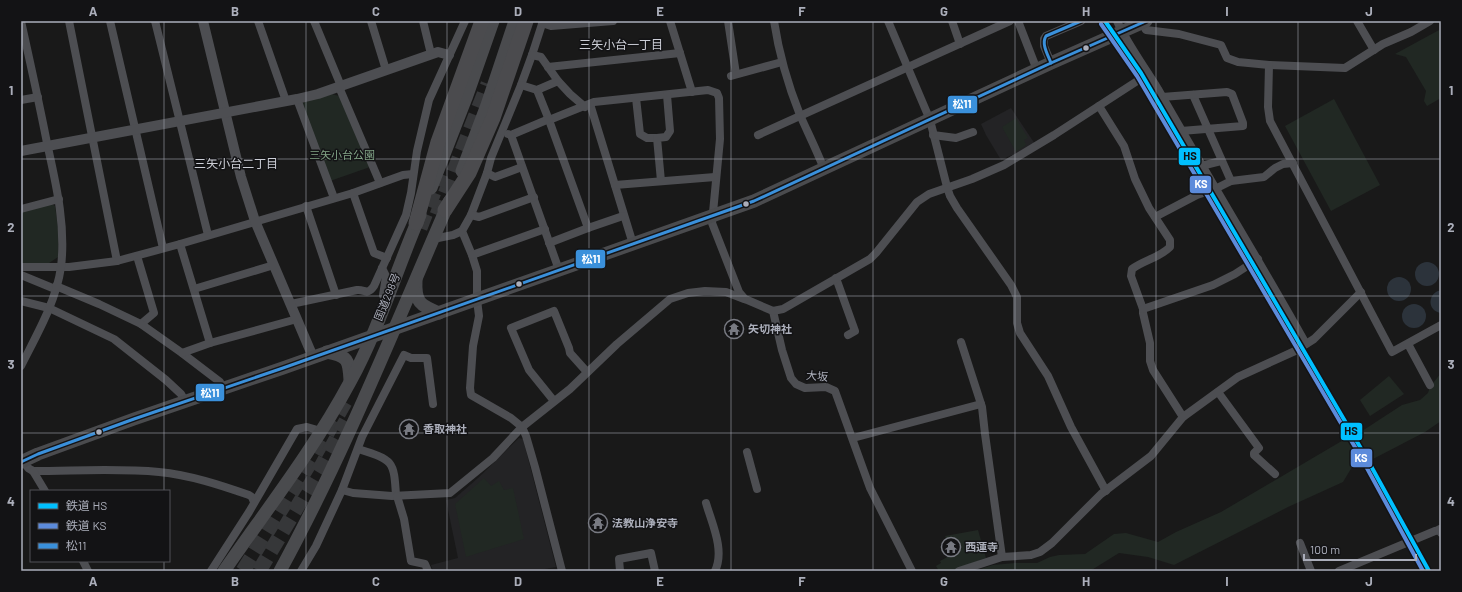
<svg xmlns="http://www.w3.org/2000/svg" width="1462" height="592" viewBox="0 0 1462 592" font-family="Barlow,'Noto Sans JP',sans-serif">
<style>
.built{fill:#232325}
.green{fill:#212823}
.water{fill:#2c333b}
.lines{fill:none;stroke-linecap:round;stroke-linejoin:round}
.motorway-tunnel{stroke:#363739;stroke-width:15;stroke-dasharray:15 8;stroke-linecap:butt}
.minor{stroke:#4d4e52;stroke-width:8}
.tertiary{stroke:#4d4e52;stroke-width:10}
.primary{stroke:#4a4b4e;stroke-width:13}
.trunk{stroke:#4a4b4e;stroke-width:13}
.motorway{stroke:#4b4b4e;stroke-width:15}
.bus-1-casing{stroke:#131315;stroke-width:6}
.bus-1{stroke:#3a90db;stroke-width:3}
.rail-1-casing{stroke:#131315;stroke-width:7}
.rail-2-casing{stroke:#131315;stroke-width:7}
.rail-1{stroke:#00bfff;stroke-width:4}
.rail-2{stroke:#5c8bdb;stroke-width:4}
.grid{fill:none;stroke:#abaeba;stroke-width:1;stroke-opacity:0.55}
.bus-dot{fill:#abaeba;stroke:#131315;stroke-width:1.5}
.labels{text-anchor:middle;stroke-width:3;stroke-linejoin:round;paint-order:stroke}
.park-label{font-size:11px;fill:#82a487;stroke:#131315}
.street-label{font-size:11px;fill:#abaeba;stroke:#131315}
.poi-label{font-size:11px;font-weight:bold;fill:#abaeba;stroke:#131315;text-anchor:start}
.neighbourhood-label{font-size:12px;fill:#ccced6;stroke:#131315}
.line-badge{stroke:#131315;stroke-width:1.5}
.badge-label{font-size:11px;text-anchor:middle;font-weight:bold;fill:#fff}
.pale-badge-label{font-size:11px;text-anchor:middle;font-weight:bold;fill:#111}
.neatline{fill:none;stroke:#abaeba;stroke-width:1.5}
.grid-label{font-size:13px;text-anchor:middle;font-weight:bold;fill:#abaeba}
</style>
<rect width="100%" height="100%" fill="#191919"/>
<g class="built">
<polygon points="1011,108 1035,144 1013,156 1012,155 1001,160 986,135 981,124"/>
<polygon points="519,438 523,439 556,567 534,571 433,571 431,565 458,558 446,500 455,498 478,478"/>
</g>
<g class="green">
<polygon points="1441,29 1441,98 1427,106 1424,101 1426,91 1406,57 1395,54"/>
<polygon points="332,94 339,96 370,167 330,181 301,106 304,102"/>
<polygon points="1334,99 1380,185 1331,211 1285,126"/>
<polygon points="1016,118 1028,138 1024,140 1026,145 1016,152 1002,127"/>
<polygon points="52,204 55,206 59,235 58,257 49,263 21,263 21,212"/>
<polygon points="1441,373 1441,421 1425,432 1373,459 1355,462 1343,482 1288,507 1174,565 1148,557 1119,553 1090,571 974,571 993,565 1015,563 1037,563 1050,557 1059,555 1085,554 1114,534 1126,533 1158,542 1176,532 1221,512 1340,442 1359,433 1402,405 1420,400 1428,393 1430,387"/>
<polygon points="1389,376 1404,394 1370,416 1360,400"/>
<polygon points="484,478 491,486 499,481 504,490 513,488 524,539 466,557 455,504"/>
<polygon points="978,530 986,558 952,571 939,571 936,566 941,563 940,561 953,554 945,536"/>
</g>
<g class="water">
<circle cx="1427" cy="274" r="12"/>
<circle cx="1399" cy="289" r="12"/>
<path d="M 1441,290 L 1441,313 C 1427,311 1427,293 1441,290 Z"/>
<circle cx="1414" cy="316" r="12"/>
</g>
<g class="lines">
<g class="motorway-tunnel">
<polyline points="437,215 488,84"/>
<polyline points="420,228 441,174"/>
<polyline points="243,571 313,458 345,402"/>
<polyline points="259,571 322,465 346,421"/>
</g>
<g class="minor">
<polyline points="69,21 117,261"/>
<polyline points="110,21 163,248"/>
<polyline points="155,21 208,235"/>
<polyline points="258,21 286,101"/>
<polyline points="314,21 341,86"/>
<polyline points="371,21 386,70"/>
<polyline points="423,21 431,54"/>
<polyline points="543,21 532,55 521,85 491,158 487,173 471,215 462,231 472,255 477,271 477,300 479,316 473,346 470,388 471,395 511,418 522,427 526,436 535,467 562,571"/>
<polyline points="670,21 692,92"/>
<polyline points="728,21 736,74"/>
<path d="M 774,21 C 779,54 788,85 800,115 C 808,133 817,151 824,169"/>
<polyline points="888,21 930,120 947,187 950,196 957,208 1011,285 1017,297 1017,323 1020,333 1048,376 1071,427 1106,491"/>
<polyline points="952,21 960,44"/>
<polyline points="1018,21 1037,70"/>
<path d="M 1117,21 C 1128,45 1144,66 1158,89 C 1206,174 1258,258 1306,344"/>
<polyline points="1357,21 1374,50"/>
<polyline points="542,23 551,26 613,21"/>
<polyline points="1142,23 1146,30 1179,34 1221,45 1227,58 1238,62 1269,65 1345,68 1383,44 1411,32 1430,21"/>
<polyline points="532,55 541,57 558,81"/>
<polyline points="1051,63 1044,46 1044,39 1046,36 1081,21"/>
<polyline points="1269,65 1268,107 1270,121 1392,352 1441,325"/>
<polyline points="548,67 680,53"/>
<polyline points="731,76 782,62"/>
<polyline points="521,85 537,90 558,81 570,94 585,107"/>
<polyline points="339,87 380,183"/>
<polyline points="537,90 549,120 588,228"/>
<polyline points="1193,95 1231,181"/>
<polyline points="1162,97 1227,92 1232,94 1243,123 1243,126 1181,131"/>
<polyline points="636,98 640,134 647,138 657,138"/>
<polyline points="297,99 334,198"/>
<polyline points="21,100 38,97"/>
<polyline points="590,104 633,244"/>
<path d="M 1099,106 L 1124,146 L 1135,179 L 1149,208 L 1170,240 L 1170,247 C 1159,258 1144,260 1132,269 L 1131,276 L 1143,309 L 1143,313 L 1150,343 L 1150,361 L 1153,370 L 1183,417"/>
<polyline points="549,120 594,102 708,90 717,93 719,98 720,139 712,223 739,292 745,299 773,311 782,350 791,378 796,384 805,388 826,387 835,391 870,488 912,571"/>
<polyline points="508,134 511,135 549,119"/>
<polyline points="511,135 559,270"/>
<polyline points="758,135 1010,21"/>
<polyline points="933,135 956,138 973,132"/>
<polyline points="1201,166 1221,161"/>
<polyline points="487,173 495,177 522,167"/>
<polyline points="661,181 657,138 666,137 670,131 667,95"/>
<polyline points="615,185 715,177"/>
<polyline points="353,193 374,253 387,258"/>
<polyline points="306,206 336,295"/>
<polyline points="21,209 59,199"/>
<polyline points="471,215 479,217 534,197"/>
<polyline points="1155,217 1197,195 1215,189 1231,181 1264,177 1275,168 1283,164 1293,163"/>
<polyline points="433,239 453,235 462,231"/>
<polyline points="549,243 588,228 623,216"/>
<polyline points="180,244 210,343"/>
<polyline points="472,255 545,229"/>
<polyline points="137,256 154,313 141,324"/>
<polyline points="21,267 69,267 117,261 180,244 353,193 403,175 413,174"/>
<polyline points="382,268 386,276 383,295 384,298"/>
<polyline points="21,275 55,289"/>
<polyline points="836,278 855,331 848,335"/>
<polyline points="56,286 99,304 141,324 182,353 220,382 223,388"/>
<polyline points="194,289 274,265"/>
<polyline points="21,301 49,308 114,339 166,380 181,394 185,401"/>
<path d="M 291,304 L 357,290 C 365,289 367,296 374,286 L 406,215 L 411,193 L 417,151 L 429,100 L 465,21"/>
<polyline points="1143,309 1213,285 1235,274 1258,259"/>
<polyline points="773,311 783,309 870,259 876,253 917,202 929,194 972,179 1004,165 1054,135 1148,74"/>
<polyline points="961,342 982,407 985,434 1002,557"/>
<polyline points="1408,344 1430,385"/>
<polyline points="182,353 210,343 297,319"/>
<path d="M 21,366 C 37,334 56,302 61,267 C 66,225 56,184 47,143 C 39,102 30,62 21,21"/>
<polyline points="1218,392 1259,448 1254,453 1254,455 1275,474"/>
<polyline points="554,401 529,370 511,328 554,311 569,348 570,353 587,372"/>
<polyline points="853,438 981,404"/>
<path d="M 358,449 C 393,460 394,460 396,496"/>
<polyline points="747,452 757,489"/>
<path d="M 23,461 L 28,468 L 33,471 C 75,471 117,468 159,472 C 190,475 220,485 249,495 L 252,497 L 254,502"/>
<polyline points="33,471 45,491"/>
<polyline points="342,490 353,493 392,496 450,493 493,458 522,427 570,389 617,344 670,299 688,293 705,291 726,292 744,299"/>
<polyline points="397,496 404,519 411,561 425,564 428,571"/>
<path d="M 706,503 C 712,524 725,550 715,571"/>
<polyline points="1300,543 1311,571"/>
<polyline points="83,561 88,571"/>
<polyline points="211,571 249,512 297,429 307,427 321,431"/>
<polyline points="301,571 316,546 342,490 362,437 404,355 411,358 427,358 433,404"/>
<polyline points="620,571 619,559 651,553 655,571"/>
<polyline points="959,571 1002,557 1031,555 1040,552 1052,543 1101,494 1151,456 1183,417 1238,377 1295,351 1314,339 1361,292"/>
<polyline points="1339,571 1435,531 1440,530 1441,533"/>
</g>
<g class="tertiary">
<polyline points="203,21 241,177 255,221 313,357"/>
<polyline points="21,151 297,99 318,94 438,52 449,55"/>
<polyline points="1440,530 1441,530"/>
</g>
<polyline class="primary" points="21,462 38,454 134,419 283,368 754,201 1051,63 1146,21"/>
<g class="trunk">
<polyline points="462,171 487,105 515,21"/>
<polyline points="431,188 466,98 493,21"/>
<path d="M 416,280 C 415,303 420,305 439,313"/>
<path d="M 327,352 C 348,356 349,360 350,380"/>
<path d="M 224,571 C 267,509 314,449 350,382 C 379,329 396,271 420,215"/>
<path d="M 280,571 C 345,452 395,326 449,202"/>
</g>
<g class="motorway">
<polyline points="445,210 469,173 493,118 526,21"/>
<polyline points="416,223 438,142 482,21"/>
</g>
<defs>
<g id="bus-1">
<path d="M 1051,63 C 1048,55 1041,44 1046,36 L 1081,21"/>
<polyline points="21,462 38,454 134,419 283,368 754,201 1051,63 1146,21"/>
</g>
</defs>
<use href="#bus-1" class="bus-1-casing"/>
<use href="#bus-1" class="bus-1"/>
<defs>
<polyline id="rail-1" points="1105,21 1141,73 1366,457 1429,571"/>
<polyline id="rail-2" points="1101,24 1137,76 1362,459 1423,571"/>
</defs>
<use href="#rail-1" class="rail-1-casing"/>
<use href="#rail-2" class="rail-2-casing"/>
<use href="#rail-1" class="rail-1"/>
<use href="#rail-2" class="rail-2"/>
</g>
<path class="grid" d="M 164,21 L 164,491M 306,21 L 306,571M 447,21 L 447,571M 589,21 L 589,571M 731,21 L 731,571M 873,21 L 873,571M 1015,21 L 1015,571M 1156,21 L 1156,571M 1298,21 L 1298,571M 21,159 L 1441,159M 21,296 L 1441,296M 21,433 L 1441,433M 164,561 L 164,571"/>
<defs>
<symbol id="temple-ring" viewBox="-11 -11 22 22"><circle r="9.5" fill="#131315" stroke="#787a82" stroke-width="1.5"/><path d="M0-6L5-2H3V0L6.5 2.5H4V6H1.5V3h-3V6H-4V2.5H-6.5L-3 0V-2H-5Z" fill="#787a82"/></symbol>
</defs>
<g fill-rule="evenodd">
<use href="#temple-ring" x="723" y="318" width="22" height="22"/>
<use href="#temple-ring" x="398" y="418" width="22" height="22"/>
<use href="#temple-ring" x="587" y="512" width="22" height="22"/>
<use href="#temple-ring" x="940" y="536" width="22" height="22"/>
</g>
<g class="bus-dot">
<circle cx="1086" cy="48" r="3.5"/>
<circle cx="746" cy="204" r="3.5"/>
<circle cx="519" cy="284" r="3.5"/>
<circle cx="99" cy="432" r="3.5"/>
</g>
<g class="labels">
<g class="park-label">
<text x="342" y="159">三矢小台公園</text>
</g>
<g class="street-label">
<text transform="translate(387 297) rotate(-68)" y="4">国道298号</text>
<text transform="translate(817 376) rotate(5)" y="4">大坂</text>
</g>
<g class="poi-label">
<text x="748" y="333">矢切神社</text>
<text x="423" y="433">香取神社</text>
<text x="612" y="527">法教山浄安寺</text>
<text x="965" y="551">西蓮寺</text>
</g>
<g class="neighbourhood-label">
<text x="621" y="49">三矢小台一丁目</text>
<text x="236" y="168">三矢小台二丁目</text>
</g>
</g>
<g class="line-badge">
<rect x="947" y="95" width="31" height="19" rx="4" fill="#3a90db"/>
<rect x="1178" y="147" width="23" height="19" rx="4" fill="#00bfff"/>
<rect x="1189" y="175" width="23" height="19" rx="4" fill="#5c8bdb"/>
<rect x="575" y="249" width="31" height="20" rx="4" fill="#3a90db"/>
<rect x="195" y="383" width="30" height="19" rx="4" fill="#3a90db"/>
<rect x="1340" y="422" width="23" height="19" rx="4" fill="#00bfff"/>
<rect x="1350" y="448" width="23" height="20" rx="4" fill="#5c8bdb"/>
</g>
<g class="badge-label">
<text x="962" y="108">松11</text>
<text x="1201" y="188">KS</text>
<text x="591" y="263">松11</text>
<text x="210" y="397">松11</text>
<text x="1361" y="462">KS</text>
</g>
<g class="pale-badge-label">
<text x="1190" y="160">HS</text>
<text x="1351" y="435">HS</text>
</g>
<rect width="1462" height="592" fill="none" stroke="#131315" stroke-width="44"/>
<rect x="30" y="490" width="140" height="72" fill="#131315" stroke="#505157"/>
<rect x="38" y="503" width="20" height="6" fill="#00bfff" stroke="#505157"/>
<text x="66" y="510" font-size="12" fill="#abaeba">鉄道 HS</text>
<rect x="38" y="523" width="20" height="6" fill="#5c8bdb" stroke="#505157"/>
<text x="66" y="530" font-size="12" fill="#abaeba">鉄道 KS</text>
<rect x="38" y="543" width="20" height="6" fill="#3a90db" stroke="#505157"/>
<text x="66" y="550" font-size="12" fill="#abaeba">松11</text>
<path d="M1304 554v6h112v-6" fill="none" stroke="#abaeba" stroke-width="2"/>
<text x="1310" y="554" font-size="12" fill="#abaeba" stroke="#131315" stroke-width="3" paint-order="stroke">100 m</text>
<rect x="22" y="22" width="1418" height="548" class="neatline"/>
<g class="grid-label">
<text x="93" y="16">A</text>
<text x="235" y="16">B</text>
<text x="376" y="16">C</text>
<text x="518" y="16">D</text>
<text x="660" y="16">E</text>
<text x="802" y="16">F</text>
<text x="944" y="16">G</text>
<text x="1086" y="16">H</text>
<text x="1227" y="16">I</text>
<text x="1369" y="16">J</text>
<text x="11" y="95">1</text>
<text x="1451" y="95">1</text>
<text x="11" y="232">2</text>
<text x="1451" y="232">2</text>
<text x="11" y="369">3</text>
<text x="1451" y="369">3</text>
<text x="11" y="506">4</text>
<text x="1451" y="506">4</text>
<text x="93" y="586">A</text>
<text x="235" y="586">B</text>
<text x="376" y="586">C</text>
<text x="518" y="586">D</text>
<text x="660" y="586">E</text>
<text x="802" y="586">F</text>
<text x="944" y="586">G</text>
<text x="1086" y="586">H</text>
<text x="1227" y="586">I</text>
<text x="1369" y="586">J</text>
</g>
</svg>
